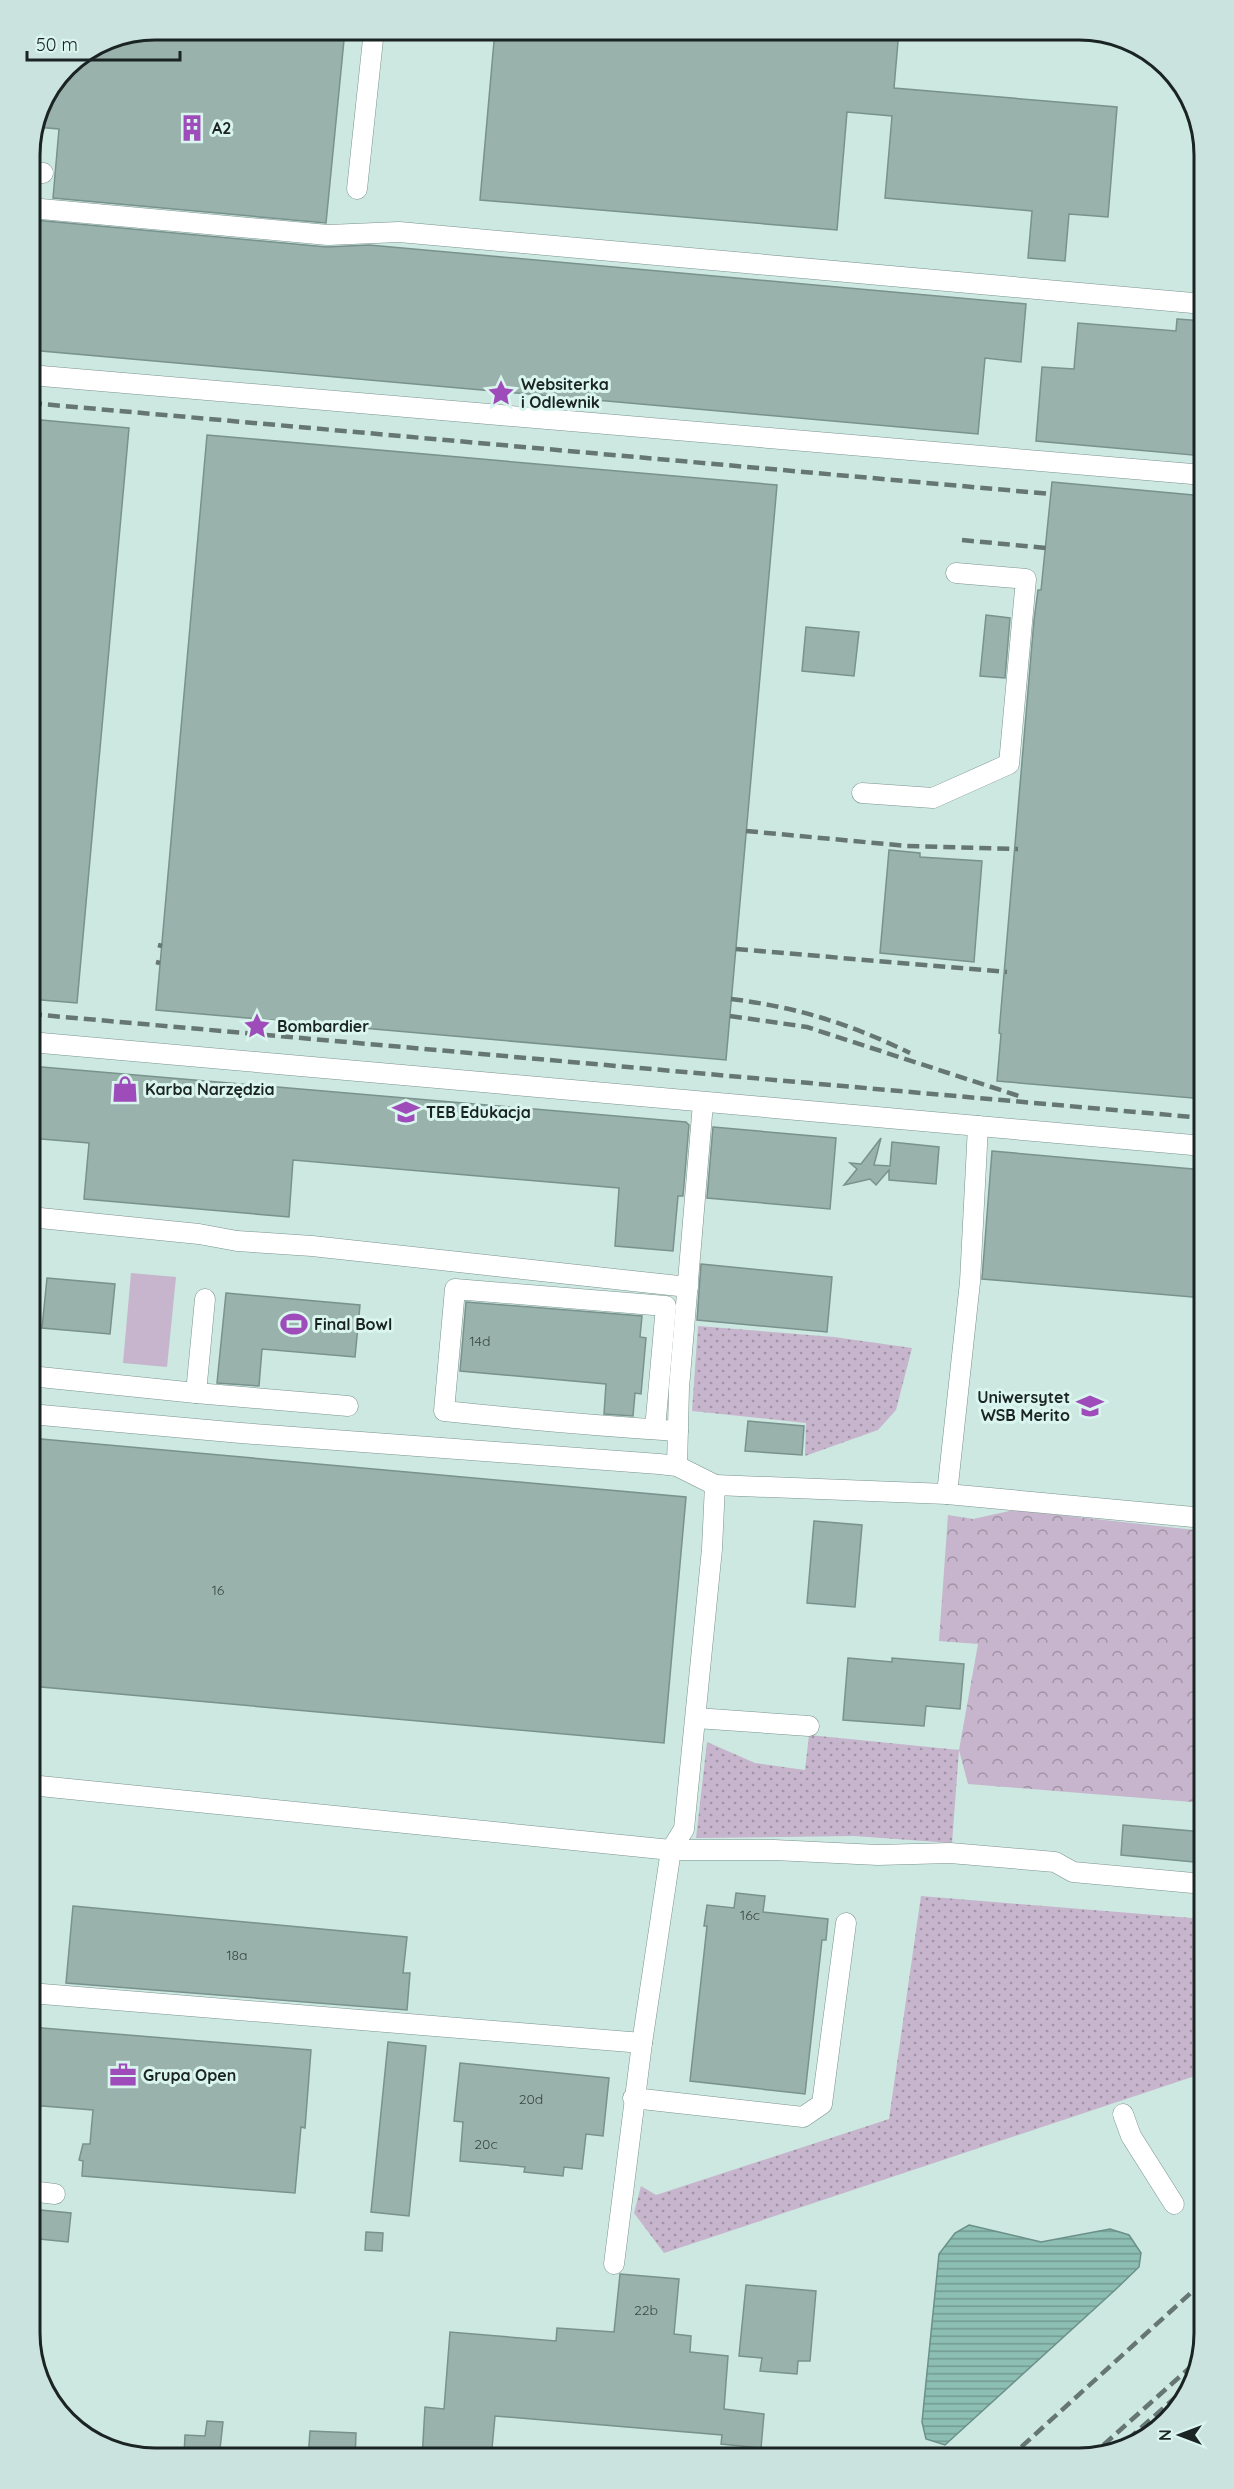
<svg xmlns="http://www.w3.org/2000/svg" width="1234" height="2489" viewBox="0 0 1234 2489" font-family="Quicksand,sans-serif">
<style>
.grass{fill:url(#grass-dots)}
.forest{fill:url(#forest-crowns)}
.green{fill:#c6b5cc}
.water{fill:url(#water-rules);stroke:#6a9088;stroke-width:1.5}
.building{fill:#99b2ac;stroke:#79928c;stroke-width:1.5}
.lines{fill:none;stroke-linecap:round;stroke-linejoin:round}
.minor-casing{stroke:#7a938e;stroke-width:21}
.minor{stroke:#fff;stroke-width:20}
.rail{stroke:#667773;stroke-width:4.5;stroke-dasharray:12 6;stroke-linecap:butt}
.labels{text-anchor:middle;stroke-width:6;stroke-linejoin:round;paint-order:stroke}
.number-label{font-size:14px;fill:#3a4844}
.poi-label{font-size:16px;font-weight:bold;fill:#1a2422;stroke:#daf4ee;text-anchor:start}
.rim{fill:none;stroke:#1a2422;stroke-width:3}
</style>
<defs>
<pattern id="grass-dots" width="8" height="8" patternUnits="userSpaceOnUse" patternTransform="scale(1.5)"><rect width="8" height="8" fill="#c6b5cc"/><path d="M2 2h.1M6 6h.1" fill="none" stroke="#a093a5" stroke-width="1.8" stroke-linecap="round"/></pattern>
<pattern id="forest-crowns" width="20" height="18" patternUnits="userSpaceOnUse" patternTransform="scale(1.5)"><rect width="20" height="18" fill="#c6b5cc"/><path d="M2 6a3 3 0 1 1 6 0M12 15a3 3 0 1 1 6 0" fill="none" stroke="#a093a5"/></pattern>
<pattern id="water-rules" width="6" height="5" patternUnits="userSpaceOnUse" patternTransform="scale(1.5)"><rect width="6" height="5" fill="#8dbeb3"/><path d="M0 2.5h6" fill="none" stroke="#729a91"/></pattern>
</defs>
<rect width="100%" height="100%" fill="#cde7e1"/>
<g class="grass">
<polygon points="698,1326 834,1337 912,1348 896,1410 878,1430 805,1456 806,1423 692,1411"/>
<polygon points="809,1735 959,1750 952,1843 854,1836 696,1838 707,1742 755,1763 805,1770"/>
<polygon points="921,1896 1204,1919 1204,2073 664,2253 634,2213 641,2186 656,2195 889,2119"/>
</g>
<polygon class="forest" points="1014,1510 1204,1531 1204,1803 968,1784 959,1750 978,1644 939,1641 948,1515 973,1519"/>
<polygon class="green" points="131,1273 176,1277 167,1367 123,1363"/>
<polygon class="water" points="969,2225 1041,2242 1110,2229 1129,2235 1141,2253 1139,2267 1114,2291 945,2445 926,2439 922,2422 939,2254 955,2233"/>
<g class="building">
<polygon points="156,30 345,30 326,223 53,198 59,129 36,127 43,100 67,67 108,39"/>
<polygon points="495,30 899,30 894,88 1117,107 1108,217 1069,214 1065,261 1028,258 1032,211 885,198 892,116 847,112 837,230 480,200"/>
<polygon points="34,220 327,247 369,245 1026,304 1021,362 985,358 978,434 30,350 30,235 33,235"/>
<polygon points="1177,319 1204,321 1204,456 1036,441 1042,367 1074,369 1078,323 1176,331"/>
<polygon points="30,419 129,428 77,1003 30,999"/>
<polygon points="207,435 777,485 726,1060 156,1010"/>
<polygon points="1052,482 1204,496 1204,1099 997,1081 1001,1034 999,1033 1034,620 1038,590 1041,590"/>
<polygon points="986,615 1010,618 1005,678 980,676"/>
<polygon points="806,627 859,632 854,676 802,671"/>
<polygon points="889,850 920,853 920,857 982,861 974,962 880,953"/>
<polygon points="30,1066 686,1122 689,1125 683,1196 678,1196 673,1251 615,1246 619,1188 293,1160 289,1217 84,1199 89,1143 30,1138"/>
<polygon points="713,1127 836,1138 830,1209 707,1198"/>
<polygon points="881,1138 874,1165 890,1166 892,1142 939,1147 936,1184 889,1180 889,1170 876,1185 870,1179 844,1185 857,1169 850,1163 861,1164"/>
<polygon points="992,1151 1204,1170 1204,1298 982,1279"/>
<polygon points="701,1264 832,1277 827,1332 697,1320"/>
<polygon points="47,1278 115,1284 110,1334 42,1328"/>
<polygon points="226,1293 360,1305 355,1357 262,1349 259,1386 217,1383"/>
<polygon points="466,1302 642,1316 640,1337 646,1338 641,1394 635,1393 633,1416 604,1414 606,1384 460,1371"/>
<polygon points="748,1421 804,1426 802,1455 745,1451"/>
<polygon points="30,1438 686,1497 664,1743 30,1686"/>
<polygon points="814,1521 862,1525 855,1607 807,1603"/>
<polygon points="848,1658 892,1662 892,1658 964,1664 960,1709 926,1706 924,1726 843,1720"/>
<polygon points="1123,1825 1204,1832 1204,1863 1121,1855"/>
<polygon points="736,1893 765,1896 763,1912 828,1919 826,1940 822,1940 805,2094 690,2081 707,1926 704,1926 707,1905 734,1908"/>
<polygon points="73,1906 407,1937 403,1973 410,1973 407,2010 66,1983"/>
<polygon points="30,2027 311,2050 305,2128 301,2127 295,2193 82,2176 83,2161 79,2160 83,2144 90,2144 93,2110 30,2105"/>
<polygon points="388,2042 426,2046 409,2216 371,2212"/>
<polygon points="460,2063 609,2078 603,2136 586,2134 582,2169 564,2167 563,2176 524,2172 525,2167 460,2161 463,2122 454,2121"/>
<polygon points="30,2209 71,2213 68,2242 30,2238"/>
<polygon points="366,2232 383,2233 382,2251 365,2250"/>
<polygon points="620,2274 679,2279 674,2334 691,2336 690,2352 728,2356 724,2409 764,2414 761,2448 721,2444 722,2435 495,2416 491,2459 422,2459 425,2407 444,2409 450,2332 556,2341 557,2328 614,2332"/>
<polygon points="746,2285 816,2291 810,2361 798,2361 797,2374 760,2371 762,2358 739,2356"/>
<polygon points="207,2421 223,2422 219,2458 184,2456 185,2435 205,2436"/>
<polygon points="310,2431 356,2433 355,2459 308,2459"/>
</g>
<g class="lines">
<defs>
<g id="minor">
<polyline points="30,171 43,173"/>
<polyline points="357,189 374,30"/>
<polyline points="30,208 328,235 399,232 1204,304"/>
<polyline points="30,375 1204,475"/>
<polyline points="862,793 933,798 1009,764 1026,579 956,573"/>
<polyline points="30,1042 1204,1146"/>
<polyline points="30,1217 199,1234 237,1241 312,1246 688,1287"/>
<polyline points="30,1376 196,1393 205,1299"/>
<polyline points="196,1393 348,1406"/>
<polyline points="30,1414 241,1433 659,1464 677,1466 715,1485"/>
<path d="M 655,1429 L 666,1306 L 455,1289 L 444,1411 C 521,1419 600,1426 678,1431"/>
<polyline points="677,1466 679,1388 703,1103"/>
<polyline points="947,1494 1204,1518"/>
<polyline points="696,1718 809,1726"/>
<polyline points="30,1785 671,1850 774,1850 878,1855 950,1853 1055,1862 1073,1872 1204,1884"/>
<polyline points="30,1993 642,2043 671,1850 684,1829 712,1549 715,1485 947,1494 970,1282 978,1126"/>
<polyline points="633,2098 803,2117 822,2104 846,1923"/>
<polyline points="1123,2114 1131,2136 1174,2204"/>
<polyline points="30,2191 55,2194"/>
<polyline points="614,2264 642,2043"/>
</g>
</defs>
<use href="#minor" class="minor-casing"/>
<use href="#minor" class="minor"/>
<g class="rail">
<polyline points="30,403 1051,494"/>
<polyline points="962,540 1046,548"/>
<polyline points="746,831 907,846 1018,849"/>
<polyline points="158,945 162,946"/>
<polyline points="736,949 1007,972"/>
<polyline points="156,962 160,963"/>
<path d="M 731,999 C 797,1007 850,1024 910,1053"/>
<polyline points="30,1014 1204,1118"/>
<polyline points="730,1016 807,1027 1022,1097"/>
<polyline points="1114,2452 1188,2386"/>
<polyline points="1090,2457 1195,2363"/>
<polyline points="1008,2459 1204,2281"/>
</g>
</g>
<defs>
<symbol id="building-bare" viewBox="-9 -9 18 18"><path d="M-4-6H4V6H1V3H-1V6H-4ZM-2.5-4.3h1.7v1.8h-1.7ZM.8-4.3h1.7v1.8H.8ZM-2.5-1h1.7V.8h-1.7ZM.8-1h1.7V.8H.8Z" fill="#9f4cbb" stroke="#daf4ee" stroke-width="2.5" paint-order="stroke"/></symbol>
<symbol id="sight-bare" viewBox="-9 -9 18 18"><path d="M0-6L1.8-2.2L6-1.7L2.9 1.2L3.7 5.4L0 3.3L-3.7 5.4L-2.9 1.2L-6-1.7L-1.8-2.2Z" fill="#9f4cbb" stroke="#daf4ee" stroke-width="2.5" paint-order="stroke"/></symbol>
<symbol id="shop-bare" viewBox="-9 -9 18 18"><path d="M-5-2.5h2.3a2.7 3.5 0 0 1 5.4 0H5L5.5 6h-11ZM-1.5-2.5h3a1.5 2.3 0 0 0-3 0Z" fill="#9f4cbb" stroke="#daf4ee" stroke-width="2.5" paint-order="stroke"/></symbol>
<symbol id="school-bare" viewBox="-9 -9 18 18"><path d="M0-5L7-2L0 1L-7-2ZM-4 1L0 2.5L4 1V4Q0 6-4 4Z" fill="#9f4cbb" stroke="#daf4ee" stroke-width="2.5" paint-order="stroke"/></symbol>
<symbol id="stadium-bare" viewBox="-9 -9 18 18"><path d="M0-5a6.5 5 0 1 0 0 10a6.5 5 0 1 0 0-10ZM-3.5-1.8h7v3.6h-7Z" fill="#9f4cbb" stroke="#daf4ee" stroke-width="2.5" paint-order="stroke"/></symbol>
<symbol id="university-bare" viewBox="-9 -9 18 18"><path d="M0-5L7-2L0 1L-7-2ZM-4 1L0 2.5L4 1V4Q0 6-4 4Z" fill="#9f4cbb" stroke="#daf4ee" stroke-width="2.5" paint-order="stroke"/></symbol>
<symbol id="office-bare" viewBox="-9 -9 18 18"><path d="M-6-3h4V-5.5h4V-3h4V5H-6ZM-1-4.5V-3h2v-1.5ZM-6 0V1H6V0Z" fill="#9f4cbb" stroke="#daf4ee" stroke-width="2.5" paint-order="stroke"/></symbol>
</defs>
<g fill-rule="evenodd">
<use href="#building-bare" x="173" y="109" width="38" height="38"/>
<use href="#sight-bare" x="482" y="374" width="38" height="38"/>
<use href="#sight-bare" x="238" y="1007" width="38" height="38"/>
<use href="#shop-bare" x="106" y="1070" width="38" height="38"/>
<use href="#school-bare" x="387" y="1093" width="38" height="38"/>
<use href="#stadium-bare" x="275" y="1305" width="38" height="38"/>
<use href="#university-bare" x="1071" y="1387" width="38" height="38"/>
<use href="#office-bare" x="104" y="2056" width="38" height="38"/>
</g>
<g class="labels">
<g class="number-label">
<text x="480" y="1346">14d</text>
<text x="218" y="1595">16</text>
<text x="750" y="1920">16c</text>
<text x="237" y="1960">18a</text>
<text x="531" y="2104">20d</text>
<text x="486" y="2149">20c</text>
<text x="646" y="2315">22b</text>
</g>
<g class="poi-label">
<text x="212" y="134">A2</text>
<text x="521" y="390">Websiterka<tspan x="521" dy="18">i Odlewnik</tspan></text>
<text x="277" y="1032">Bombardier</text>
<text x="145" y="1095">Karba Narzędzia</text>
<text x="426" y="1118">TEB Edukacja</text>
<text x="314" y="1330">Final Bowl</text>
<text x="1070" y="1403" text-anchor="end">Uniwersytet<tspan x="1070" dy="18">WSB Merito</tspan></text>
<text x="143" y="2081">Grupa Open</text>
</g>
</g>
<path d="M0 0H1234V2489H0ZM155 40H1079A115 115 0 0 1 1194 155V2333A115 115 0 0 1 1079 2448H155A115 115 0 0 1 40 2333V155A115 115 0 0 1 155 40Z" fill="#cbe3de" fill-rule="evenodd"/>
<path class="rim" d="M155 40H1079A115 115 0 0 1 1194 155V2333A115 115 0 0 1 1079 2448H155A115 115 0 0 1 40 2333V155A115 115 0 0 1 155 40Z"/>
<g transform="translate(1180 2435) rotate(270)" stroke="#daf4ee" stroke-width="4.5" paint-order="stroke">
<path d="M0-4.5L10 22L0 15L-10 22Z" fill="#1a2422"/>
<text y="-9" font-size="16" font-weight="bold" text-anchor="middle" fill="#1a2422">N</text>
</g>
<path d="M27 51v9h153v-9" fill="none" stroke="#1a2422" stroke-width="3"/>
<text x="36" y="51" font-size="18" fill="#1a2422" stroke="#daf4ee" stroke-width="4.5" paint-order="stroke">50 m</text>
</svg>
